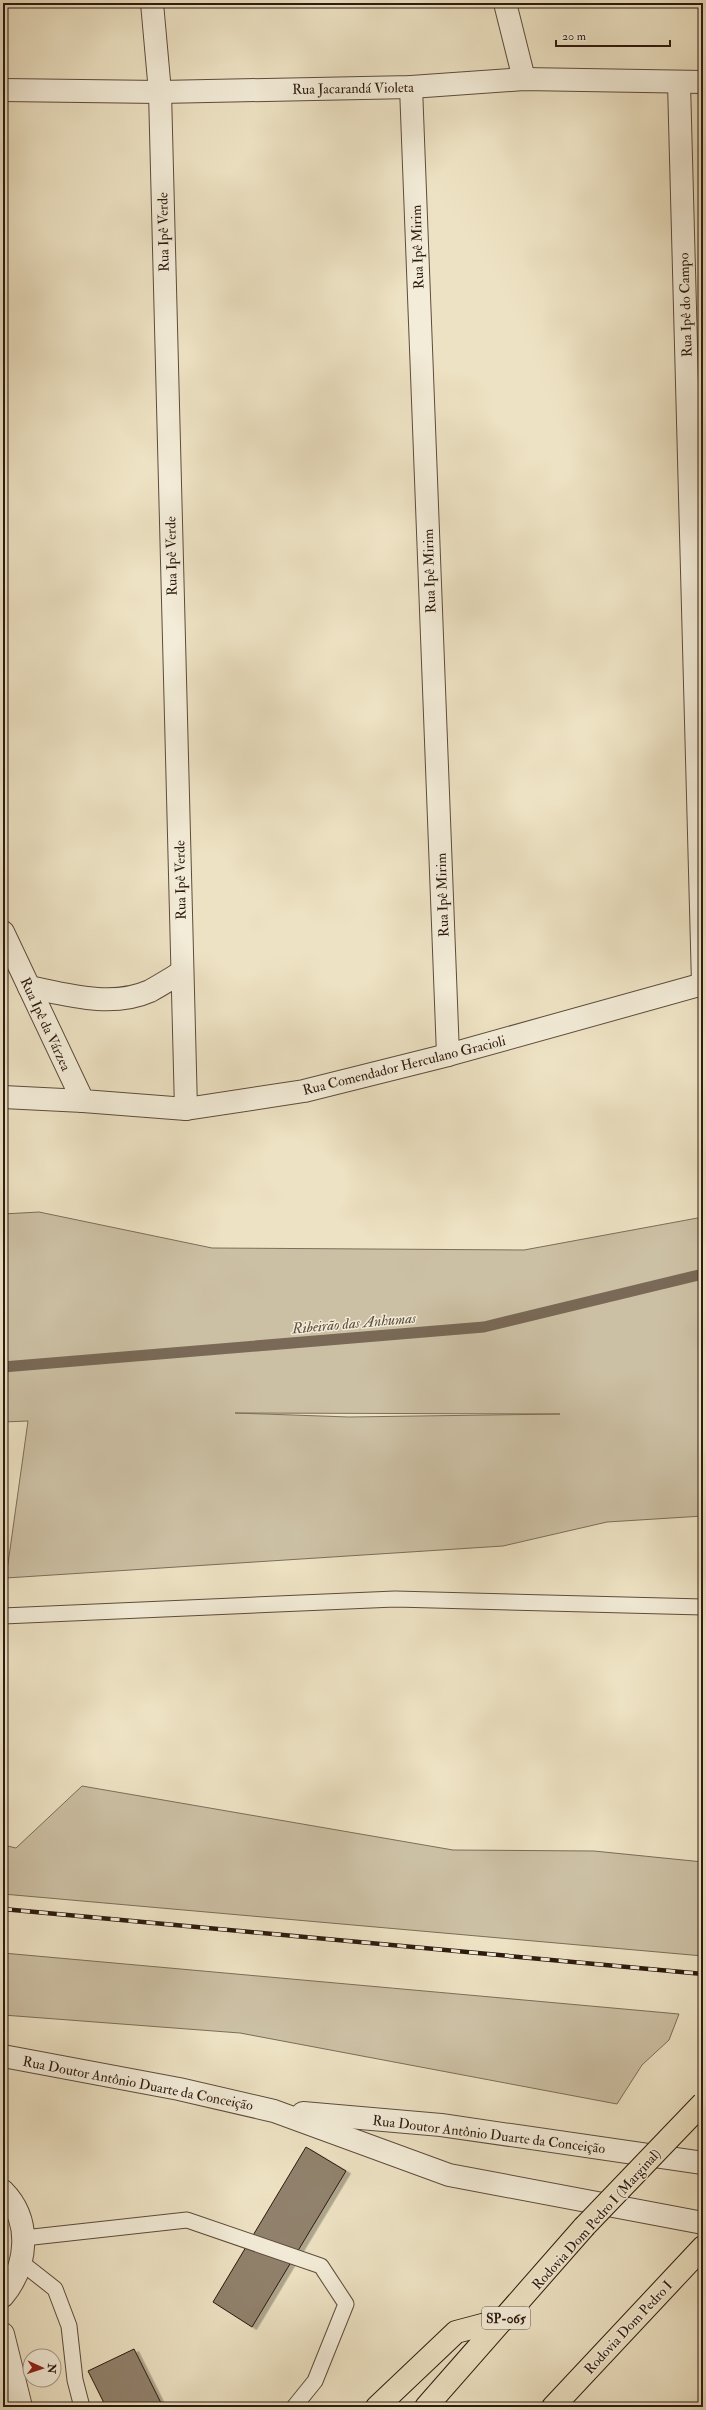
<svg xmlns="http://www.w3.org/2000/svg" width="706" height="2410" viewBox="0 0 706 2410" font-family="'IM FELL Double Pica',serif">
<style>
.green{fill:#ccc0a4;stroke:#7c6d5a;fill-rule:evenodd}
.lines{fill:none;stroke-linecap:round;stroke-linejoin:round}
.stream{stroke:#796956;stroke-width:11}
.building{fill:#91826d;stroke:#2d1a0f;filter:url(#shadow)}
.service-casing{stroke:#5d4c3c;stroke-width:17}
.minor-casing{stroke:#5d4c3c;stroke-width:24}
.tertiary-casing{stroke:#5d4c3c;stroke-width:24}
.trunk-casing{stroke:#2d1a0f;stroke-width:24}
.motorway-casing{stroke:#2d1a0f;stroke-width:24}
.service{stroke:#f3ecd8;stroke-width:15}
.minor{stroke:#f3ecd8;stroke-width:22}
.tertiary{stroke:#f3ecd8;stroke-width:22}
.trunk{stroke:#ede2c3;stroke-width:22}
.motorway{stroke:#ede2c3;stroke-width:22}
.rail-casing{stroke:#2d1a0f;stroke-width:4.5}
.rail{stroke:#f3ecd8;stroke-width:3;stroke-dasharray:9;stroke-linecap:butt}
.trunk-bridge-casing{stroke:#2d1a0f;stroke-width:24;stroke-linecap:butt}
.trunk-bridge{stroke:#ede2c3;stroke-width:22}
.labels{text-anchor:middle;stroke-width:3;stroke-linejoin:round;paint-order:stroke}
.shield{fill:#f3ecd8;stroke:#68594b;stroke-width:1}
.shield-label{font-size:13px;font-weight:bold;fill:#2d1a0f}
.street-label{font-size:14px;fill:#2d1a0f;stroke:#f3ecd8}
.water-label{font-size:15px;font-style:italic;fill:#604f3f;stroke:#f3ecd8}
</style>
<defs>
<filter id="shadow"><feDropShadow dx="4.5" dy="2.5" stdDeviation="0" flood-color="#0004"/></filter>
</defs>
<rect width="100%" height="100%" fill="#ede2c3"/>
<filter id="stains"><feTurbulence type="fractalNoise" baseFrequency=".005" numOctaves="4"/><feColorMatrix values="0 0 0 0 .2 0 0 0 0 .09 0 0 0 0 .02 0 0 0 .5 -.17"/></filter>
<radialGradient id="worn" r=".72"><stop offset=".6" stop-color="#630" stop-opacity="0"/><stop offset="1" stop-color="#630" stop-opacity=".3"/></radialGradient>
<g class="green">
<path d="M 39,1212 L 212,1248 L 524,1250 L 703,1217 L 703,1516 L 607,1522 L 503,1546 L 6,1578 L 28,1421 L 3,1422 L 3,1214 ZM 235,1413 L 560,1414 L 349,1417 Z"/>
<polygon points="82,1786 453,1850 594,1851 703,1862 703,1956 3,1894 3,1845 16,1848"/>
<polygon points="3,1953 679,2014 669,2040 642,2065 617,2104 240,2033 3,2015"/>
</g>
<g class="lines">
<polyline class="stream" points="3,1367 484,1327 703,1274"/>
</g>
<g class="building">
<polygon points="306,2147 346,2171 252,2327 213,2302"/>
<polygon points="134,2349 163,2407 106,2407 88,2371"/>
</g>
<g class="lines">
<defs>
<g id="service">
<polyline points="3,1616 395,1599 703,1607"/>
<polyline points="24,2238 187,2220 321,2266 346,2304 315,2381 294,2407"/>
<polyline points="22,2263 55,2289 69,2326 75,2380 82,2407"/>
</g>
<g id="minor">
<polyline points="152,3 160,92 186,1109"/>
<polyline points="505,3 524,79"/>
<polyline points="679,83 703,984"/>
<polyline points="411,87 448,1055"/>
<polyline points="3,90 160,92 411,87 524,79 703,82"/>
<polyline points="3,932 83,1101 186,1109 304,1091 448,1055 703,984"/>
<path d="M 29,987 C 68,995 112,1008 150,991 C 161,985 172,978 182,972"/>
<polyline points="3,1097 83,1101"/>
</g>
<g id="tertiary">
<polyline points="3,2056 179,2089 274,2111 449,2175 703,2223"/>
<polyline points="303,2113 441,2125 703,2163"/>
<path d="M 3,2191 C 32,2220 28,2266 3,2296"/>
<polyline points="3,2334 21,2407"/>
</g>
<g id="trunk">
<polyline points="377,2407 456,2332 505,2319"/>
<polyline points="426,2407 584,2227"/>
</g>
<polyline id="motorway" points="553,2407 703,2247"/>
</defs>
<use href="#service" class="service-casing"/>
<use href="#minor" class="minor-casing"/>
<use href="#tertiary" class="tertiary-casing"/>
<use href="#trunk" class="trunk-casing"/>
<use href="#motorway" class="motorway-casing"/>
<use href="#service" class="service"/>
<use href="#minor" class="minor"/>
<use href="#tertiary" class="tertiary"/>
<use href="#trunk" class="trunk"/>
<use href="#motorway" class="motorway"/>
<defs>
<polyline id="rail" points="3,1909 703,1974"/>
</defs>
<use href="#rail" class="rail-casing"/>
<use href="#rail" class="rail"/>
<defs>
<polyline id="trunk-bridge" points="584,2227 703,2103"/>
</defs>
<use href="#trunk-bridge" class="trunk-bridge-casing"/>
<use href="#trunk-bridge" class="trunk-bridge"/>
</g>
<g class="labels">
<rect class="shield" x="482" y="2307" width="48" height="22" rx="3"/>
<g class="shield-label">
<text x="506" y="2323">SP-065</text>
</g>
<g class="street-label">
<text transform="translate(353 88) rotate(-1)" y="5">Rua Jacarandá Violeta</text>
<text transform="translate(163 232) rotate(-91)" y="5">Rua Ipê Verde</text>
<text transform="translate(417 247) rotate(-92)" y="5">Rua Ipê Mirim</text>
<text transform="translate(685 305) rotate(-92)" y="5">Rua Ipê do Campo</text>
<text transform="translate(171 556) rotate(-91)" y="5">Rua Ipê Verde</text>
<text transform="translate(429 571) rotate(-92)" y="5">Rua Ipê Mirim</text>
<text transform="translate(180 880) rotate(-91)" y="5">Rua Ipê Verde</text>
<text transform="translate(442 895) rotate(-92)" y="5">Rua Ipê Mirim</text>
<text transform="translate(46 1024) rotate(65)" y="5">Rua Ipê da Várzea</text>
<text transform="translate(404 1065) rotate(-14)" y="5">Rua Comendador Herculano Gracioli</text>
<text transform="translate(138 2083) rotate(11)" y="5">Rua Doutor Antônio Duarte da Conceição</text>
<text transform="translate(489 2134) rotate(7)" y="5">Rua Doutor Antônio Duarte da Conceição</text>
<text transform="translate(596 2219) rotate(-48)" y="5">Rodovia Dom Pedro I (Marginal)</text>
<text transform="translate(628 2327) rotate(-47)" y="5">Rodovia Dom Pedro I</text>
</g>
<g class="water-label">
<text transform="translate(354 1323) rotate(-5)" y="5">Ribeirão das Anhumas</text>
</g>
</g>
<rect width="706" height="2410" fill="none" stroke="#ede2c3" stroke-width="16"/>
<rect x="4" y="4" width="698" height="2402" fill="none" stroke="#2d1a0f" stroke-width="2"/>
<rect x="8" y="8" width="690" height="2394" fill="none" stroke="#2d1a0f"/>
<g transform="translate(42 2368) rotate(93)"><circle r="19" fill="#f3ecd8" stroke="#a49888"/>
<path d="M0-3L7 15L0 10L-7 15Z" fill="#8f2418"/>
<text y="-6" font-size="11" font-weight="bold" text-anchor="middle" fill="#2d1a0f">N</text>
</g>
<path d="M556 40v6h114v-6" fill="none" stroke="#2d1a0f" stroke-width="2"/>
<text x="562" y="40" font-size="12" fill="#2d1a0f" stroke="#f3ecd8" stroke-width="3" paint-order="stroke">20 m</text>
<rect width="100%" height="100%" filter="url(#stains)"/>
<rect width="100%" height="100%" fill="url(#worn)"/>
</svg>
